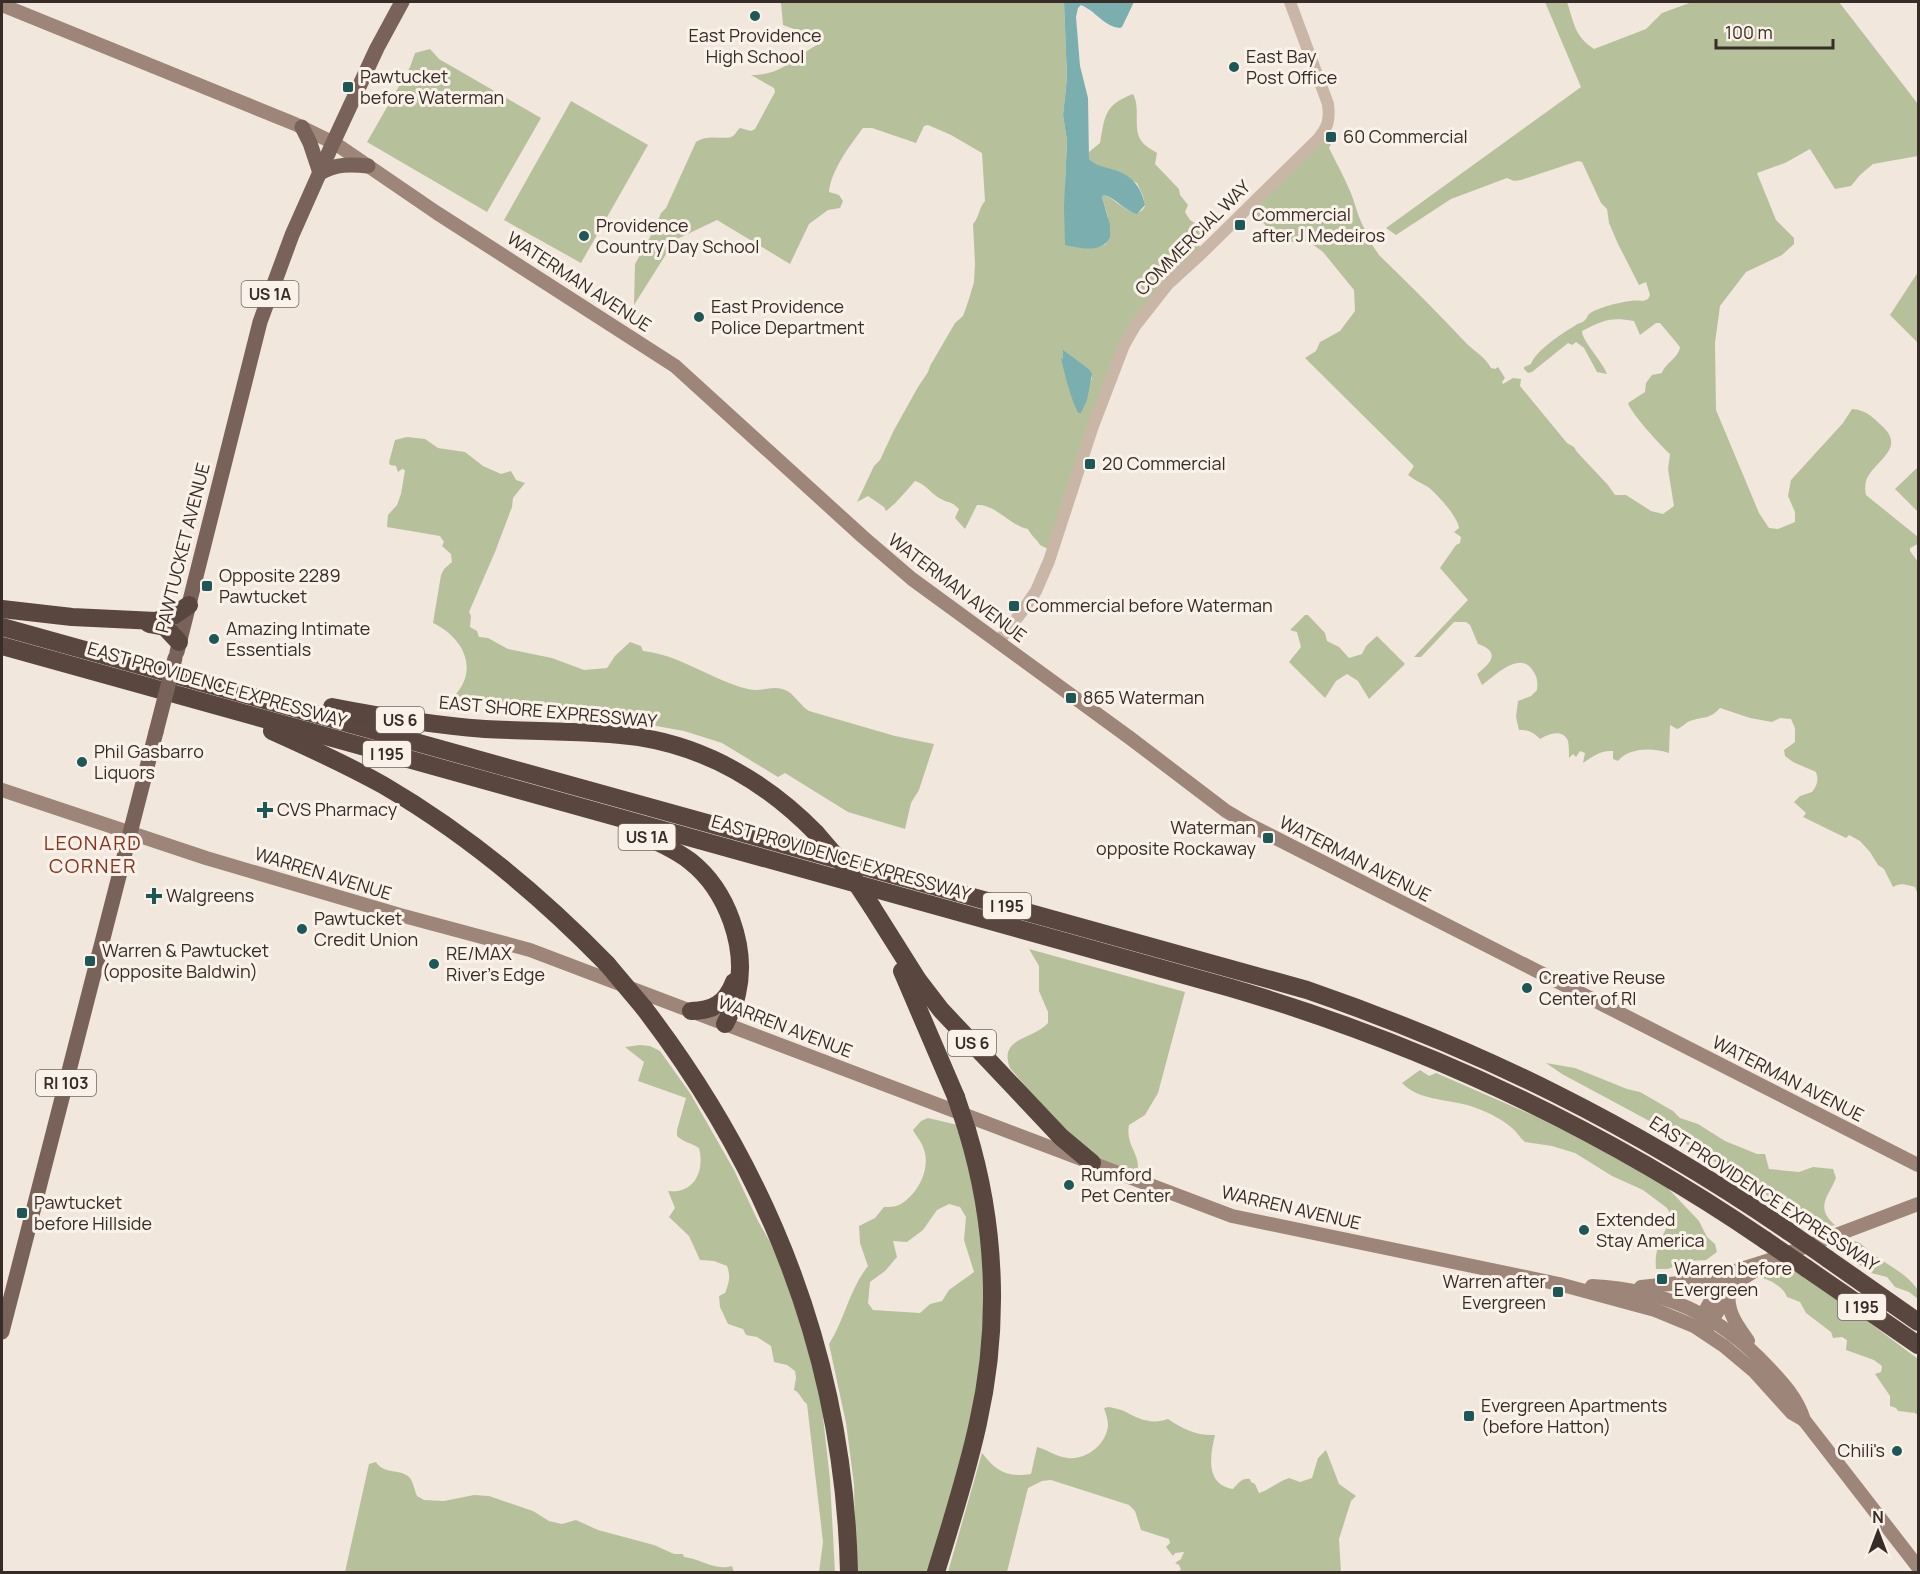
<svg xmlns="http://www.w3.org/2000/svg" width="1920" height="1574" viewBox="0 0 1920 1574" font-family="Manrope,sans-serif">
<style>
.green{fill:#b6c19c;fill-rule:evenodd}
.water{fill:#7bafaf}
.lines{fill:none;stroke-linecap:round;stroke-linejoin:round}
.tertiary{stroke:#cab6a7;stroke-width:12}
.secondary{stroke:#9e8579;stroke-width:14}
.primary{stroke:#796259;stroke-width:15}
.motorway{stroke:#58463f;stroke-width:18}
.primary-bridge{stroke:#796259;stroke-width:15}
.motorway-bridge{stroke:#58463f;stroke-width:18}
.poi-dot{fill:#1d5758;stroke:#faf1e8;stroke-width:2}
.labels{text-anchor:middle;stroke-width:6;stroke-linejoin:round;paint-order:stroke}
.shield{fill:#faf1e8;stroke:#726762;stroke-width:1.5}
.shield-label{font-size:16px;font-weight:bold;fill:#372c28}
.poi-label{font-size:18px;fill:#372c28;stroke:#faf1e8;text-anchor:start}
.street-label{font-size:18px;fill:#372c28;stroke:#faf1e8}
.neighbourhood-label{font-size:20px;letter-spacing:1.5px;fill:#863521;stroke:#faf1e8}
</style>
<rect width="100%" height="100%" fill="#f2e7dc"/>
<g class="green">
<path d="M 784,2 L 1064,2 L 1067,78 L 1063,115 L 1067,141 L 1065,185 L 1099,247 L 1106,244 L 1108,217 L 1102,197 L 1104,195 C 1118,200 1136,224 1145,206 L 1143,196 L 1137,183 L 1094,164 L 1089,159 L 1089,152 L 1100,143 C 1105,116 1104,105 1133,94 C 1142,110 1130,132 1145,145 C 1148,148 1153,150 1157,153 L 1155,164 L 1179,189 L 1180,195 L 1188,205 L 1185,212 L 1190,220 L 1206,230 L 1203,239 L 1197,243 L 1204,252 L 1136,323 L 1050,550 L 1040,545 C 1037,539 1031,536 1028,529 C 1010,526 996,504 977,505 L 965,529 L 955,518 L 959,509 C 950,500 950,504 941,499 C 931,494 926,484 915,481 C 906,491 897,503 886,511 L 884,507 L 868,496 L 857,502 L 874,466 L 880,460 L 894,430 L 918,387 L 928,372 L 930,366 L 955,323 L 963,316 L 969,299 L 974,282 L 975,264 L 973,224 C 979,218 979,207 985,201 L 982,153 L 951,135 L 928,125 L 924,126 L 916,143 L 872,128 L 863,128 C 851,144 831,170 829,192 L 839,195 L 843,201 L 840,208 L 828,210 L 809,224 L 790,264 L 717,220 L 675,240 L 634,305 L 635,264 L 654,230 L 661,213 L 666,208 L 696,142 C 709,133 725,141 733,136 C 736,134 737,130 740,128 L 751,131 L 755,129 L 775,92 L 774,88 L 751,75 C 783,75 791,59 817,45 L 816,37 L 783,25 L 781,3 ZM 1063,351 L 1089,369 L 1092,378 L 1078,413 L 1063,360 Z"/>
<path d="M 1545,2 L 1567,2 C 1574,22 1574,36 1594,49 L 1646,29 L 1662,13 L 1692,2 L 1839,2 L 1918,104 L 1918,156 L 1873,164 L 1860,175 L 1851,186 L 1835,189 L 1810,149 L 1785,163 L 1757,173 L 1776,220 L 1794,238 L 1794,244 L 1782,255 L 1746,272 L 1720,306 L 1715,343 L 1716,410 L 1759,513 L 1769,528 L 1778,529 L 1795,522 L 1795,512 L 1788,496 L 1791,480 L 1843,423 L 1852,409 C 1866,410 1871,416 1881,425 C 1908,449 1874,460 1866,481 C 1865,485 1865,491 1866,495 L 1918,537 L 1918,544 L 1910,548 L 1910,551 L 1918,562 L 1918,895 L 1915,887 C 1906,885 1902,882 1893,887 L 1884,869 L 1878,865 L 1870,852 L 1860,841 L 1849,835 L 1846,838 L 1803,817 L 1806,813 L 1794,802 L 1800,796 L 1812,792 C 1817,785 1819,781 1816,772 L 1793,762 L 1785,756 L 1784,750 L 1795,742 L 1795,728 L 1791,719 L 1780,718 L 1772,722 L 1750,718 L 1720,708 C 1709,720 1704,716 1690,721 C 1685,723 1683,727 1677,729 L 1670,725 L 1669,753 C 1653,748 1630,747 1618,761 L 1613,759 L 1613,751 C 1601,750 1593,756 1583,763 L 1585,753 L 1580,751 L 1576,757 L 1573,754 L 1569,758 C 1569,753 1569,746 1568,741 C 1563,728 1548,734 1540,739 C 1533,732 1529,730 1519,730 L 1516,717 L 1518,701 L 1531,696 L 1537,690 C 1538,680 1537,676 1531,668 C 1518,652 1494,676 1482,685 L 1477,674 C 1491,663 1501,652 1478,644 L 1470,625 L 1466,622 L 1454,622 L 1421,657 L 1414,657 L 1468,600 L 1440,568 L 1456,545 L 1460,543 L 1461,537 L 1454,532 L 1459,528 C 1458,517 1437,494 1428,487 C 1422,483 1414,480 1408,475 L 1414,466 L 1305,358 L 1316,351 L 1320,342 L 1340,331 L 1355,311 L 1354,290 L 1323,252 L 1308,241 L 1292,242 L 1274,236 L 1249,205 L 1329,126 L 1330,135 L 1334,138 L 1329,148 C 1336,162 1344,177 1350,191 C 1357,207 1359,226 1372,238 L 1371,243 L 1379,255 C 1409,284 1439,314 1468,345 C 1476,352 1486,358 1491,368 L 1495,369 L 1498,367 L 1505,378 L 1502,382 L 1503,384 L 1513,378 L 1521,379 L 1520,386 L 1567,443 L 1574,447 L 1577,452 L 1608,485 L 1615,495 L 1626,495 L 1651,511 L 1663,514 L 1674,506 L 1668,469 L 1670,454 C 1661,446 1630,412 1628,403 L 1645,392 L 1646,383 L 1652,375 L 1662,373 C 1665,363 1678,359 1680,347 L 1660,323 L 1656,323 L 1640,335 L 1634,321 C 1610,317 1604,320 1582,331 C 1582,341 1603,362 1607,374 L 1597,372 L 1584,348 L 1576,342 L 1572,345 L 1568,343 L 1532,372 L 1528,373 L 1524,369 L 1524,367 L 1531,364 C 1535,351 1564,332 1576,325 C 1578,323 1582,323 1584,321 C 1587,319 1587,316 1589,314 C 1597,307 1633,298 1643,301 L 1648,299 L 1650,295 L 1646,282 L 1639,285 L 1618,244 L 1609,223 L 1607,209 L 1601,203 L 1582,162 L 1578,161 L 1521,180 L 1514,181 L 1507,178 L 1451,199 L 1396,235 L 1386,228 L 1581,87 Z"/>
<polygon points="430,49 439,59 541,118 487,212 367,142 410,67 415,53"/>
<polygon points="571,101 648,145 581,263 504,220"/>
<polygon points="1918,272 1918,343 1890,315"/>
<path d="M 407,437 L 425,439 L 438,448 L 465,452 L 483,466 L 501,474 L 511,471 L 516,480 L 525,483 L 513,498 L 512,507 L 495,552 L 469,612 L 471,616 L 470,627 L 477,631 L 479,637 L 488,638 L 508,649 L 552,658 L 584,670 L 607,668 L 615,656 L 630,642 L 641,646 L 643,651 C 681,655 711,680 748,689 C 764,693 773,683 789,692 C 796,697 801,706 809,711 L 895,736 L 934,744 L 919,790 L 911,803 L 905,829 L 848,812 L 785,773 L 778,777 L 722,743 L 684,731 L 596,715 L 508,704 L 492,699 L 473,701 L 457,696 L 456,694 C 479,667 462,637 433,623 L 441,575 L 444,569 L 452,562 L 451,554 L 442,546 L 444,542 L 440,536 L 387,527 L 388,515 L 397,505 L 401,494 L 405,470 L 402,469 L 398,472 L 396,466 L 390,465 L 389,462 L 395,440 Z"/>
<polygon points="1918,467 1918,512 1895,489"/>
<polygon points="1305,615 1308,615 1325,633 1327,641 1339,647 1349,658 1362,654 1366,646 1377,636 1405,664 1369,699 1358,681 1347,674 1336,681 1325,698 1289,662 1301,647 1297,632 1290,630"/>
<path d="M 1029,949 L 1185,992 L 1158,1093 L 1145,1115 L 1129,1125 C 1125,1147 1142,1154 1137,1173 L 1092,1165 L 1010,1068 C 998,1037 1033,1040 1048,1023 L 1048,1012 L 1039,991 L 1039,966 Z"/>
<path d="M 640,1045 L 650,1046 L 660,1051 L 690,1093 L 734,1170 L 758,1221 L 777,1254 L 803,1327 L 821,1399 L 830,1480 L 835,1572 L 819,1572 L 823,1542 L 807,1404 C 801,1400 801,1393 794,1390 L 796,1378 L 795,1371 L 787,1365 L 774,1362 L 771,1346 L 757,1337 L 746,1335 L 743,1329 L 728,1324 L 720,1307 L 719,1296 L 725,1293 C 729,1282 731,1277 727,1266 L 714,1261 L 700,1260 L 689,1236 L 669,1217 L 675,1208 L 668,1191 C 694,1194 705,1171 699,1148 C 691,1143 683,1142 677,1136 L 677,1130 L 686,1098 L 638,1081 L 644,1062 L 625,1047 Z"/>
<path d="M 1546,1063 L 1575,1068 L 1627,1089 L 1640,1092 L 1673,1111 L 1680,1118 L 1698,1124 L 1725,1141 L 1757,1154 L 1765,1154 L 1769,1169 L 1799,1172 L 1813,1167 L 1833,1169 L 1836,1178 C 1829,1196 1814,1207 1835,1225 L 1820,1229 L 1655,1124 L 1562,1074 Z"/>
<path d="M 1420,1070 L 1429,1076 L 1436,1073 L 1537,1117 L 1637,1167 L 1663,1183 L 1699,1221 L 1707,1237 L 1715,1244 L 1717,1252 L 1706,1260 L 1688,1261 L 1668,1269 L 1656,1269 C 1654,1243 1665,1237 1671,1215 L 1667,1208 L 1643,1190 L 1612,1176 L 1575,1153 L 1552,1146 L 1525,1142 C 1520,1138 1517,1132 1512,1128 C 1501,1118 1482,1109 1467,1105 C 1445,1099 1418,1100 1402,1083 Z"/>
<path d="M 928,1118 L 958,1125 L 964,1141 L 988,1269 L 982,1375 L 955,1483 L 929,1572 L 856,1572 L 854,1484 L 846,1423 L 829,1344 C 845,1319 849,1290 868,1266 L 860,1243 L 859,1226 L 875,1218 L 884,1207 C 889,1207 894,1207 899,1205 C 918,1195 932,1167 923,1147 C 921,1141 916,1136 913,1130 L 921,1121 ZM 949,1204 L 960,1207 L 966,1217 L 964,1240 L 974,1272 L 949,1290 L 942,1301 L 930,1304 L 920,1313 L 873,1310 L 868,1303 L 870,1282 L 885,1271 L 897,1257 L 893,1241 L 907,1242 L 923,1230 L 937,1210 Z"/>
<path d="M 1850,1240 C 1861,1241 1865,1248 1873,1254 C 1890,1267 1905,1272 1918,1290 L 1918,1299 L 1909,1292 L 1895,1287 L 1887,1277 L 1871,1273 L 1854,1261 L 1847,1250 L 1846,1243 Z"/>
<path d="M 1784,1265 L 1820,1286 L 1918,1359 L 1918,1415 L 1915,1413 L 1898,1411 L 1896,1408 L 1890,1406 L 1890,1396 L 1875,1374 L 1881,1372 L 1882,1366 L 1874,1360 L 1846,1350 L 1847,1340 L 1842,1337 L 1833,1338 L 1831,1332 L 1806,1313 L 1800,1302 L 1787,1297 C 1784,1287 1769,1279 1759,1277 Z"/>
<path d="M 1109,1407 C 1113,1408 1120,1409 1124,1411 C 1138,1419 1152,1425 1168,1419 C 1183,1429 1197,1436 1215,1435 C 1210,1456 1205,1484 1233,1489 C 1239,1483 1241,1478 1250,1479 L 1251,1482 L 1255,1484 L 1259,1493 C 1270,1489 1278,1482 1289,1478 L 1300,1482 L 1312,1478 L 1318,1458 L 1326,1450 L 1339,1484 L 1356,1496 L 1351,1501 L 1339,1539 L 1341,1572 L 1176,1572 L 1181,1570 L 1179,1565 L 1175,1563 L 1181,1559 L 1184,1552 L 1175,1553 L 1173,1556 L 1166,1547 L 1170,1543 L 1169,1539 L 1141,1530 L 1135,1511 L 1129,1505 L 1051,1480 L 1042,1481 L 1028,1488 L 1007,1572 L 948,1572 L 982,1453 C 996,1471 1007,1478 1031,1474 L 1037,1447 C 1048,1450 1056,1457 1068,1458 C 1086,1460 1106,1445 1108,1426 C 1108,1420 1106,1414 1104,1408 Z"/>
<path d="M 376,1462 C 384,1475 401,1468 410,1478 C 413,1482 415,1491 417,1496 L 424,1500 L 444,1501 L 474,1495 L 489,1496 L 533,1511 L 549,1521 L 562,1524 L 576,1520 L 598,1530 L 654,1545 L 674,1554 L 683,1554 L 684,1557 C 702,1559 714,1571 732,1566 L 734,1572 L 345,1572 L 369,1464 Z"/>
</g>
<g class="water">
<path d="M 1064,2 L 1134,2 L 1122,27 L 1120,28 C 1103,26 1096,11 1081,5 L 1078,8 L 1076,17 L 1080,66 L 1088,98 L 1089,159 C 1096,166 1102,166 1111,169 C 1131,174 1141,186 1145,205 L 1137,214 C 1125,211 1117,199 1104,195 L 1102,197 L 1110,225 L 1110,237 C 1103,254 1079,248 1065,245 L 1064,207 L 1067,141 L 1063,115 L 1067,78 Z"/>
<path d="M 1063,350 L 1089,369 L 1092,374 L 1087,400 L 1081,413 L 1078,413 C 1070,396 1065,376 1061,358 L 1063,359 Z"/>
</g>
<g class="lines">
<path class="tertiary" d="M 998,642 L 1021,613 L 1036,591 L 1049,561 L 1093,426 L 1124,345 L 1135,326 L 1168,284 L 1202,253 L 1318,139 C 1328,127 1330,120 1328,104 L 1290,2"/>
<g class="secondary">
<polyline points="2,5 295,124 336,144 437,213 675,366 863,537 912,579 1130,738 1226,811 1248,824 1918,1165"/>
<polyline points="2,790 206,858 400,915 530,950 1232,1216 1559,1284 1655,1310 1694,1326 1724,1346 1755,1372 1792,1413 1804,1420"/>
<path d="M 1592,1286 C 1665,1290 1718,1314 1768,1367 C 1783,1383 1797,1398 1804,1420 L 1918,1567"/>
<polyline points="1641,1287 1689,1282 1731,1271"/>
<path d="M 1729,1293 C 1726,1312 1738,1326 1748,1341"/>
<polyline points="1702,1323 1703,1315 1719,1286 1735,1271 1773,1259 1918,1204"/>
<polyline points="1708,1327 1732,1288 1740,1280 1759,1268"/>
</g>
<g class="primary">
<path d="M 302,127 L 310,143 L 320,173 C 336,164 350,164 368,166"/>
<polyline points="177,652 260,322 292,235 332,145 377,48 402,2"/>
<polyline points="2,1332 156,732"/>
</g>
<g class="motorway">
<polyline points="2,609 72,617 156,621 173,616 189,605"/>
<polyline points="149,624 165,627 179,642"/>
<path d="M 2,627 L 1307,990 C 1484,1051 1634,1126 1788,1231"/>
<path d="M 2,646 L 1231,988 C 1422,1044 1601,1128 1765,1240"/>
<path d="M 332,707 C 383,717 433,725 485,729 C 536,732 589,730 639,737 C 708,748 768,784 816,833"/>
<path d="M 272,731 C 310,748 347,765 383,785 C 467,834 540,895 607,964"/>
<path d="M 632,831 C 652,839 673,848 690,861 C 727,890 748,947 737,994 C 735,1004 730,1014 725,1024"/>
<polyline points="872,907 918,980 941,1010 1061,1137 1092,1163"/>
<polyline points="902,971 956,1097"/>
<path d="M 644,1008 C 771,1174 844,1362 849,1572"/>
<path d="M 691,1011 C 713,1011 726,1003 734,982"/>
<polyline points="1828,1259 1918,1322"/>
<polyline points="1806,1268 1918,1345"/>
<path d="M 936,1572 C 951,1523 967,1474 978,1423 C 1000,1326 996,1225 967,1130"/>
</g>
<polyline class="primary-bridge" points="156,732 175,658"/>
<g class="motorway-bridge">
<polyline points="816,833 847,869 872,907"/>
<polyline points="607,964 644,1008"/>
<polyline points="956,1097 967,1130"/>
<polyline points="1788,1231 1828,1259"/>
<polyline points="1765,1240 1806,1268"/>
</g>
</g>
<g class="poi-dot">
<circle cx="755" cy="16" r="6"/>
<circle cx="1234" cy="67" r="6"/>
<rect x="342" y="81" width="12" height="12" rx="3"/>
<rect x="1325" y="131" width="12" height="12" rx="3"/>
<rect x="1234" y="219" width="12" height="12" rx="3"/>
<circle cx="584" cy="236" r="6"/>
<circle cx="699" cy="317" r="6"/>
<rect x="1084" y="458" width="12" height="12" rx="3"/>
<rect x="201" y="580" width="12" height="12" rx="3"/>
<rect x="1008" y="600" width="12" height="12" rx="3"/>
<circle cx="214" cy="639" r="6"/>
<rect x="1065" y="692" width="12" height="12" rx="3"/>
<circle cx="82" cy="762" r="6"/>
<path d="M262 801h6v6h6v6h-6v6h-6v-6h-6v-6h6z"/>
<rect x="1262" y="832" width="12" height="12" rx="3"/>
<path d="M151 887h6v6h6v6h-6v6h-6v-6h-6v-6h6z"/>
<circle cx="302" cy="929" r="6"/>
<rect x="84" y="955" width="12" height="12" rx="3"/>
<circle cx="434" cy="964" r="6"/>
<circle cx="1527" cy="988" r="6"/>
<circle cx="1069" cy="1185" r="6"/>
<rect x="16" y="1207" width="12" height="12" rx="3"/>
<circle cx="1584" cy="1230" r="6"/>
<rect x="1656" y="1273" width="12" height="12" rx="3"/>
<rect x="1552" y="1286" width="12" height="12" rx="3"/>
<rect x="1463" y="1410" width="12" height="12" rx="3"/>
<circle cx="1897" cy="1451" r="6"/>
</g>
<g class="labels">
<g class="shield">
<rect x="241.5" y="281" width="57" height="26" rx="4.5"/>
<rect x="376" y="707" width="48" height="26" rx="4.5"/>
<rect x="363" y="741" width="48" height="26" rx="4.5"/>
<rect x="618.5" y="824" width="57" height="26" rx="4.5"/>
<rect x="983" y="893" width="48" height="26" rx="4.5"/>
<rect x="948" y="1030" width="48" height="26" rx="4.5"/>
<rect x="36" y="1070" width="60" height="26" rx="4.5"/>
<rect x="1838" y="1294" width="48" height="26" rx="4.5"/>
</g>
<g class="shield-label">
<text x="270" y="300">US 1A</text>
<text x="400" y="726">US 6</text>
<text x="387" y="760">I 195</text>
<text x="647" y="843">US 1A</text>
<text x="1007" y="912">I 195</text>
<text x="972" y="1049">US 6</text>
<text x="66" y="1089">RI 103</text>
<text x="1862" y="1313">I 195</text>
</g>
<g class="poi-label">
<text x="755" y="42" text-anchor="middle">East Providence<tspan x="755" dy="21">High School</tspan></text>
<text x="1246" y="63">East Bay<tspan x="1246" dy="21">Post Office</tspan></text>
<text x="360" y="83">Pawtucket<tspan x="360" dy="21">before Waterman</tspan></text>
<text x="1343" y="143">60 Commercial</text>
<text x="1252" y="221">Commercial<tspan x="1252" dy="21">after J Medeiros</tspan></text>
<text x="596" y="232">Providence<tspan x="596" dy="21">Country Day School</tspan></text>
<text x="711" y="313">East Providence<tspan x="711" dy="21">Police Department</tspan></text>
<text x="1102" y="470">20 Commercial</text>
<text x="219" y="582">Opposite 2289<tspan x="219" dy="21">Pawtucket</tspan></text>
<text x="1026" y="612">Commercial before Waterman</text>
<text x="226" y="635">Amazing Intimate<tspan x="226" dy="21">Essentials</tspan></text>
<text x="1083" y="704">865 Waterman</text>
<text x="94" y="758">Phil Gasbarro<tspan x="94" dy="21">Liquors</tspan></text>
<text x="277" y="816">CVS Pharmacy</text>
<text x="1256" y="834" text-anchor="end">Waterman<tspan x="1256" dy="21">opposite Rockaway</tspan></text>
<text x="166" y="902">Walgreens</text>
<text x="314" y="925">Pawtucket<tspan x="314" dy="21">Credit Union</tspan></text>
<text x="102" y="957">Warren &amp; Pawtucket<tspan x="102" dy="21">(opposite Baldwin)</tspan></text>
<text x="446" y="960">RE/MAX<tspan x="446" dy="21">River's Edge</tspan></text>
<text x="1539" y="984">Creative Reuse<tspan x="1539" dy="21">Center of RI</tspan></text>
<text x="1081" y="1181">Rumford<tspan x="1081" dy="21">Pet Center</tspan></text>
<text x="34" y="1209">Pawtucket<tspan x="34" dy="21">before Hillside</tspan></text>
<text x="1596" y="1226">Extended<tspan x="1596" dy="21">Stay America</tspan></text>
<text x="1674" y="1275">Warren before<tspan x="1674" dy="21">Evergreen</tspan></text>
<text x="1546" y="1288" text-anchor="end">Warren after<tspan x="1546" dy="21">Evergreen</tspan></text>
<text x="1481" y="1412">Evergreen Apartments<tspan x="1481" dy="21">(before Hatton)</tspan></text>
<text x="1885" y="1457" text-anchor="end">Chili's</text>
</g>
<g class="street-label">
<text transform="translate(1193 238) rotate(-45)" y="6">COMMERCIAL WAY</text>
<text transform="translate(579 282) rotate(33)" y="6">WATERMAN AVENUE</text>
<text transform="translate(183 548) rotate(-76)" y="6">PAWTUCKET AVENUE</text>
<text transform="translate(957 588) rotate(37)" y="6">WATERMAN AVENUE</text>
<text transform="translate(217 685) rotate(16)" y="6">EAST PROVIDENCE EXPRESSWAY</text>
<text transform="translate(548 712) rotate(5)" y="6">EAST SHORE EXPRESSWAY</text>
<text transform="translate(841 858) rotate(16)" y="6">EAST PROVIDENCE EXPRESSWAY</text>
<text transform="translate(1355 859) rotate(27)" y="6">WATERMAN AVENUE</text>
<text transform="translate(323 874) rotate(17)" y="6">WARREN AVENUE</text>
<text transform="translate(785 1027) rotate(21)" y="6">WARREN AVENUE</text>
<text transform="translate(1788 1079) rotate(27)" y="6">WATERMAN AVENUE</text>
<text transform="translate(1764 1194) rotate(33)" y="6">EAST PROVIDENCE EXPRESSWAY</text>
<text transform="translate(1291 1208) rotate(13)" y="6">WARREN AVENUE</text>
</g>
<g class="neighbourhood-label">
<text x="93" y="850">LEONARD<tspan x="93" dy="23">CORNER</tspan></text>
</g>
</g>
<rect width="1920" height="1574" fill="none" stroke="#372c28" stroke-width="6"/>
<g transform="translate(1878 1532)" stroke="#faf1e8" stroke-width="4.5" paint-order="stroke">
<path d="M0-4.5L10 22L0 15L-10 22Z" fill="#372c28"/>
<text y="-9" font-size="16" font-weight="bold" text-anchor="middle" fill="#372c28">N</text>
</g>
<path d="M1716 39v9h117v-9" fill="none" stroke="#372c28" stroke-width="3"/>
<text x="1725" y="39" font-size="18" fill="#372c28" stroke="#faf1e8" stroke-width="4.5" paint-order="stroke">100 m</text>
</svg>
